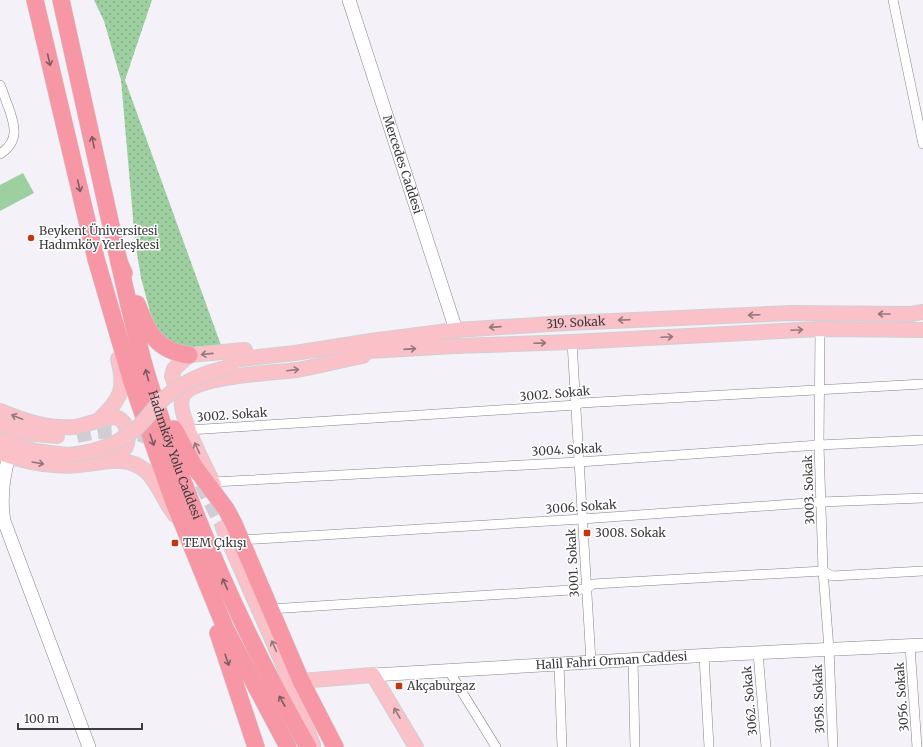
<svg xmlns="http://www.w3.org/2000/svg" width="923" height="747" viewBox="0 0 923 747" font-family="Merriweather,serif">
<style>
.grass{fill:url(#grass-dots)}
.garden{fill:#9ecfa0}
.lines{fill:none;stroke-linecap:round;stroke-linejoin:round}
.primary-tunnel{stroke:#d0cdd4;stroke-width:14;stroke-dasharray:14 7;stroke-linecap:butt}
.street-casing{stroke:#868389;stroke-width:10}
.secondary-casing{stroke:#868389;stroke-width:14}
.primary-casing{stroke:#d0d0d1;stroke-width:16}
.highway-casing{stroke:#d0d0d1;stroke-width:18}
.street{stroke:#fff;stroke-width:9}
.secondary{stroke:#fff;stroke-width:13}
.primary{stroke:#fac1c9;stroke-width:14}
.highway{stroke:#f797a5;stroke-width:17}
.primary-bridge-casing{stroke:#d0d0d1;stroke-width:16;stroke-linecap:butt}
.primary-bridge{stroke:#fac1c9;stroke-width:14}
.oneway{stroke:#7e5c63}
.oneway2{stroke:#92787d}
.poi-dot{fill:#c1380f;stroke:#fff;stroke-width:1.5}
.labels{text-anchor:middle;stroke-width:3;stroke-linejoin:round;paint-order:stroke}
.street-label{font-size:12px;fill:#3d3c3f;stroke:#fff}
.poi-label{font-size:12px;fill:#3d3c3f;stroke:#fff;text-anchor:start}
</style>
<defs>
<pattern id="grass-dots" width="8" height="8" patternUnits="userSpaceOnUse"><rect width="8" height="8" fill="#9ecfa0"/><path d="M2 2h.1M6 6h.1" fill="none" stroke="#82a984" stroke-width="1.8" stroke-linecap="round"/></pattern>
</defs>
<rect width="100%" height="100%" fill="#f5f1f9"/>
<polygon class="grass" points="94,0 152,0 125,80 222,348 191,351 172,347 154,326 141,278 135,241 121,80 104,21"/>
<polygon class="garden" points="23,173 34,193 0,211 0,185"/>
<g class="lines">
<g class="primary-tunnel">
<path d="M 77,436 C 92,433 107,430 122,431 C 134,431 147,437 158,442"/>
<polyline points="201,484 223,528"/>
</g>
<defs>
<g id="street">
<polyline points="893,0 923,144"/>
<path d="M 0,85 C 3,91 5,99 8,106 C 15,125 20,141 0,154"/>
<polyline points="820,329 819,445 823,571 829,649 833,747"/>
<polyline points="572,342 591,662"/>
<path d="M 189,430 C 318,421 447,414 576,405 L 581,403 L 923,384"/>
<polyline points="213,482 579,462 819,445 923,440"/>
<polyline points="241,540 582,519 821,502 923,498"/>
<polyline points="270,609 586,589 593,584 823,571 832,576 923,571"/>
<polyline points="910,646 917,747"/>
<polyline points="758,653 766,747"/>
<polyline points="704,656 709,747"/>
<polyline points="633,660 635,747"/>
<polyline points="559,664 562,747"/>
<polyline points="449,671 496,747"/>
</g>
<g id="secondary">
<path id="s1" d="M 349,0 L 456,330"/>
<path d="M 9,456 C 3,477 0,498 4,521 L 89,747"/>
<path id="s2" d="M 373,675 L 711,655 L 923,645"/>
</g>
<g id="primary">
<polyline points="350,352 456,346 572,342 820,329 923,330"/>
<path id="s3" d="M 231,360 L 295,353 L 371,341 L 456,330 L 567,323 L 792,313 L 911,314 L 923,312"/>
<polyline points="186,391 180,390 175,385 172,376 174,369 189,355 245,350"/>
<path d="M 0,411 C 24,421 48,429 74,427 C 84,426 111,415 118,418 C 128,422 130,440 125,448 C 121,454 113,457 107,461"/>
<path d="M 99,420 C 121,399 126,389 118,359"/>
<path d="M 0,423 C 16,432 38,435 57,436"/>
<polyline points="0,440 35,451 67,455"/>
<path d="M 0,453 C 17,459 35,464 54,465 C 65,466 77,466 88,464 C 109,461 128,456 146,471 C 158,482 164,502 175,515"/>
<path d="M 214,485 C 207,471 177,412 182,398 C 189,375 275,373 297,370 C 319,366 341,360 363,356"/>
<polyline points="223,528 285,669 313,745"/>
<polyline points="301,681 373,675 416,747"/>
</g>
<g id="highway">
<polyline points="35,0 96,259 132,382 153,443 173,500 226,630 288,747"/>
<polyline points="61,0 119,262 124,273"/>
<path id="s4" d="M 119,262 C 129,305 138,349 152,391 C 191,515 243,634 308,747"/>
<path d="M 137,304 C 148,332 156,351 189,355"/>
<polyline points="174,429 194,466 226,509 234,524 301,681 335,747"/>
<polyline points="218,633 256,747"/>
</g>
</defs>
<use href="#street" class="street-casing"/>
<use href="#secondary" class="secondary-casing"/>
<use href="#primary" class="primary-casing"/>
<use href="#highway" class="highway-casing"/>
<use href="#street" class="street"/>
<use href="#secondary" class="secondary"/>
<use href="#primary" class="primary"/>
<use href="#highway" class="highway"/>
<defs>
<path id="primary-bridge" d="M 67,455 C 91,453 113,447 132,432 C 142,425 149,414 157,405 C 178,384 203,372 232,367"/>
</defs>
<use href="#primary-bridge" class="primary-bridge-casing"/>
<use href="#primary-bridge" class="primary-bridge"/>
</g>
<defs><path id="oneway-shaft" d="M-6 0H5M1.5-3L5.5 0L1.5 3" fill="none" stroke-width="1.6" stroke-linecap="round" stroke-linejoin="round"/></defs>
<g class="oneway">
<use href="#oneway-shaft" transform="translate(49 60) rotate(77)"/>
<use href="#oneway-shaft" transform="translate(93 142) rotate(-102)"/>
<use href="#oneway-shaft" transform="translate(79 186) rotate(77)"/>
<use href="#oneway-shaft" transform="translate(147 375) rotate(-105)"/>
<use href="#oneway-shaft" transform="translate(152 440) rotate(71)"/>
<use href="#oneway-shaft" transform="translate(225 584) rotate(-114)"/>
<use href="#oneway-shaft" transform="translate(227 660) rotate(71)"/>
<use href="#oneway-shaft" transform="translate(282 701) rotate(-119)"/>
</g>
<g class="oneway2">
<use href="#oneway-shaft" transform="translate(884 314) rotate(-180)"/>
<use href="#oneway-shaft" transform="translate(754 315) rotate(178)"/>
<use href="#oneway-shaft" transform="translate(624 320) rotate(178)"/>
<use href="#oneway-shaft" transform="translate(495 327) rotate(176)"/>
<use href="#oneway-shaft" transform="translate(797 330) rotate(-3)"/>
<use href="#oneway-shaft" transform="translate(667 337) rotate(-3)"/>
<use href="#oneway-shaft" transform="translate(540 343) rotate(-2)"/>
<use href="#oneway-shaft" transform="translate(410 349) rotate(-4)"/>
<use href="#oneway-shaft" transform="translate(207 354) rotate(174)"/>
<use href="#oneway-shaft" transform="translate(293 370) rotate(-7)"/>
<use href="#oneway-shaft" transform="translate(17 417) rotate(-159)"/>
<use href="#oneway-shaft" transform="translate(197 448) rotate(-115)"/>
<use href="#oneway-shaft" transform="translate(38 463) rotate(10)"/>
<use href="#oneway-shaft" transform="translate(274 646) rotate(-114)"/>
<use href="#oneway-shaft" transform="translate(397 713) rotate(-120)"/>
</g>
<g class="poi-dot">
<circle cx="31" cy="238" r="4"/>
<rect x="583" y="529" width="8" height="8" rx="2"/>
<rect x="171" y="539" width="8" height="8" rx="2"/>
<rect x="395" y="682" width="8" height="8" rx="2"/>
</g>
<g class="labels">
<g class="street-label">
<text dy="4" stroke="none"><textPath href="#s1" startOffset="173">Mercedes Caddesi</textPath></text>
<text dy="4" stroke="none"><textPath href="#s3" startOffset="347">319. Sokak</textPath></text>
<text transform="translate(555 394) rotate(-5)" y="4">3002. Sokak</text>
<text transform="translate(232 415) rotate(-4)" y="4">3002. Sokak</text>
<text transform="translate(567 450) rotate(-3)" y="4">3004. Sokak</text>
<text dy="4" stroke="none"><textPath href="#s4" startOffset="201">Hadımköy Yolu Caddesi</textPath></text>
<text transform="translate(809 490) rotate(-92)" y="4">3003. Sokak</text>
<text transform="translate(581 507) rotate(-4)" y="4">3006. Sokak</text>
<text transform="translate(573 563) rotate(-93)" y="4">3001. Sokak</text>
<text dy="4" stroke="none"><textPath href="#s2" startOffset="239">Halil Fahri Orman Caddesi</textPath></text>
<text transform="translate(902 697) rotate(-94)" y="4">3056. Sokak</text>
<text transform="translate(819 699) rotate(-92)" y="4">3058. Sokak</text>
<text transform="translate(750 701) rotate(-95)" y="4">3062. Sokak</text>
</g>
<g class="poi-label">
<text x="39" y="235">Beykent Üniversitesi<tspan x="39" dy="14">Hadımköy Yerleşkesi</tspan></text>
<text x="595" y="537">3008. Sokak</text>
<text x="183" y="547">TEM Çıkışı</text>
<text x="407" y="690">Akçaburgaz</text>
</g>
</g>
<path d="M18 723v6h124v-6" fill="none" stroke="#3d3c3f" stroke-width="2"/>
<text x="24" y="723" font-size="12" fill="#3d3c3f" stroke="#ffffff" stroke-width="3" paint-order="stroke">100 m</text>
</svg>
